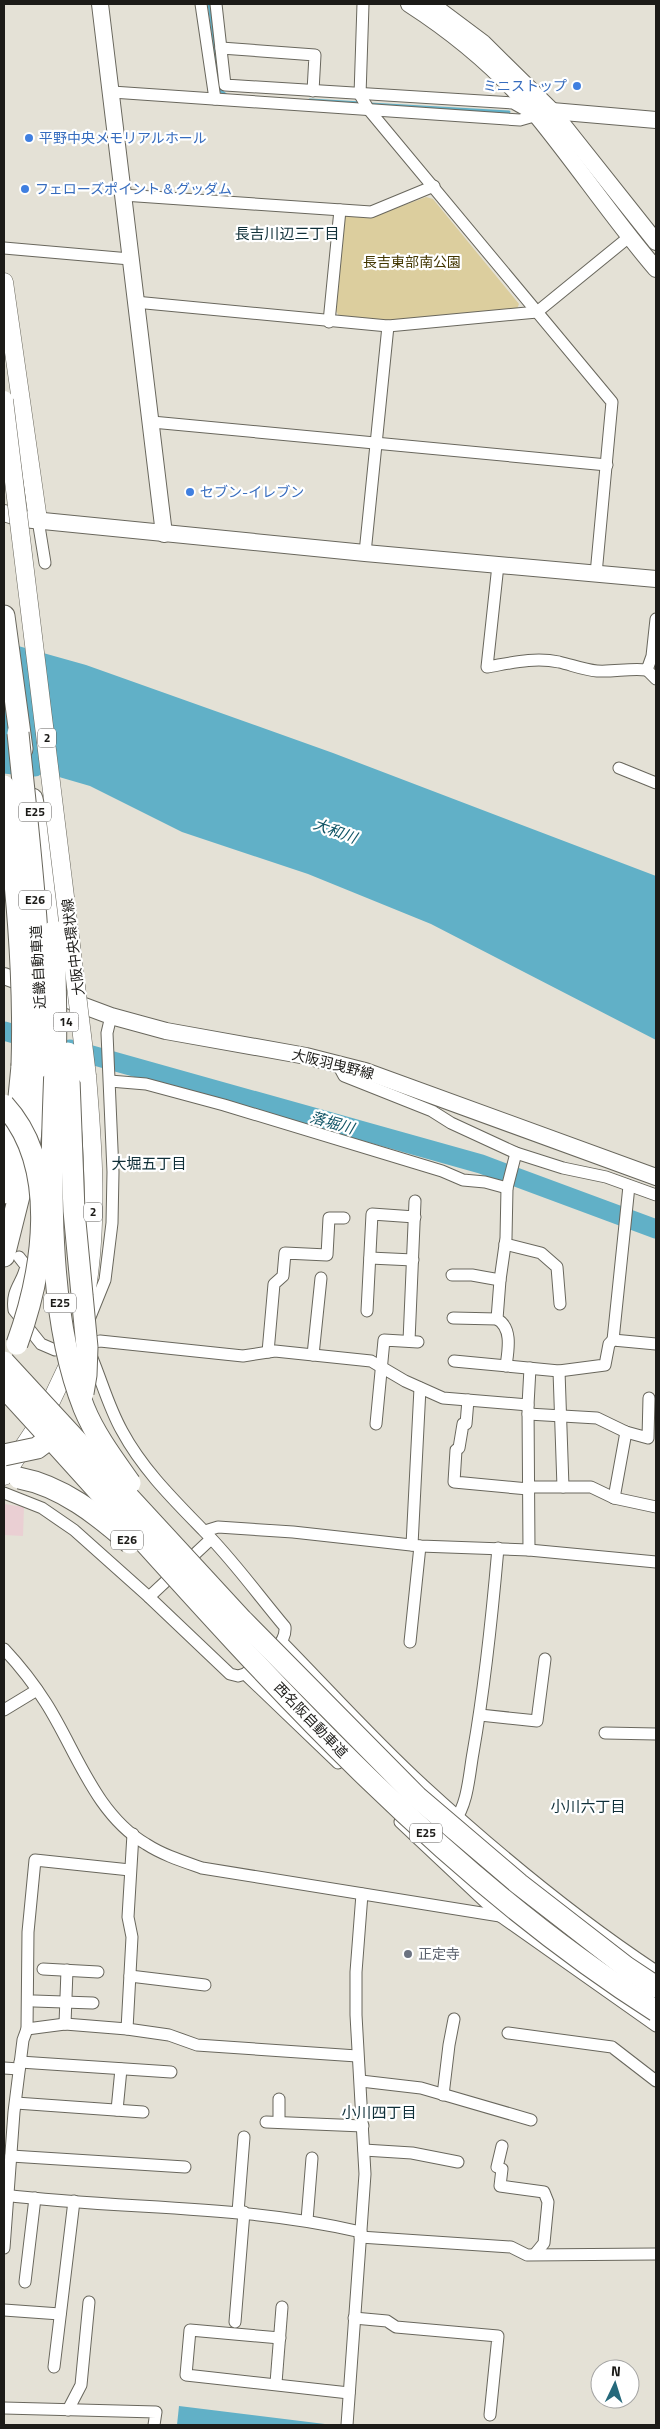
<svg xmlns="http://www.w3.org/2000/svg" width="660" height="2429" viewBox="0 0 660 2429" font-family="'Titillium Web','Noto Sans JP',sans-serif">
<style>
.industrial{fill:#eacfd3}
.green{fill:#dcce9e}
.water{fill:#61b0c7}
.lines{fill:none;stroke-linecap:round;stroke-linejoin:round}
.stream{stroke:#61b0c7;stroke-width:3}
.river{stroke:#61b0c7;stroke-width:19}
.street-casing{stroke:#69675d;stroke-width:13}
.secondary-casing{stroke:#69675d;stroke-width:18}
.primary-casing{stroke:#69675d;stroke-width:19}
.highway-casing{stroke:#69675d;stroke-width:23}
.street{stroke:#fff;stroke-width:11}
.secondary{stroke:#fff;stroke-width:16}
.primary{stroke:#fff;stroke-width:18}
.highway{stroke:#fff;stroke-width:21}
.primary-bridge-casing{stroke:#69675d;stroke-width:19;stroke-linecap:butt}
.highway-bridge-casing{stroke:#69675d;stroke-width:23;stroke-linecap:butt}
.primary-bridge{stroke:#fff;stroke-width:18}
.highway-bridge{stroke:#fff;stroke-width:21}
.shop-dot{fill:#3f7fe0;stroke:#fff;stroke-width:2}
.worship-dot{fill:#6b7280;stroke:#fff;stroke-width:2}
.labels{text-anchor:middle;stroke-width:4.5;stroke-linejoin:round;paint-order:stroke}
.shield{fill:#fff;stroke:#605f5d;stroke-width:1}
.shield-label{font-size:12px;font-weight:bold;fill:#1c1b18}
.shop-label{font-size:14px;fill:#366cbe;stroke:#fff;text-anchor:start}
.park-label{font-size:14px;fill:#423600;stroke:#fff}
.street-label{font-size:14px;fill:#1c1b18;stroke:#fff}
.worship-label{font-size:14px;fill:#5b616d;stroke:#fff;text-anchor:start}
.neighbourhood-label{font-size:15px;fill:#0f2f38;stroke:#fff}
.water-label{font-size:15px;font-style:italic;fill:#125566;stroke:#fff}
</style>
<rect width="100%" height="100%" fill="#e4e1d6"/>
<polygon class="industrial" points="4,1504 24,1507 23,1536 4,1535"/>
<polygon class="green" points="426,197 433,199 519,304 517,309 391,321 339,316 336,311 345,215 372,217"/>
<g class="water">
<polygon points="4,642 86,665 333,753 656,876 656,1040 431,924 308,874 182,832 90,786 4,761"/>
<polygon points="179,2406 333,2425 177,2425"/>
</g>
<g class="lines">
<g class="stream">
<polyline points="209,4 221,91 226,95"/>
<polyline points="310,100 361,103"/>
<polyline points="370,104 509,112"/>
</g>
<g class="river">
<polyline points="4,764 35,767"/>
<polyline points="4,1031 36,1040"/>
<polyline points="70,1049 481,1164 656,1229"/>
</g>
<defs>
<g id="street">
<polyline points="201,4 215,99"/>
<polyline points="216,4 225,85 513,103 529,112"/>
<polyline points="363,4 360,95 369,110 612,402 596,574"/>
<polyline points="221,48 315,55 313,91"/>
<polyline points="112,92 520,120 541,114"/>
<polyline points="123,195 371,212 434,186"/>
<polyline points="4,248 130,259"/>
<polyline points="135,302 388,326 537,312 629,237"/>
<polyline points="329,322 340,210"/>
<polyline points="152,422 607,465"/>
<polyline points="38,520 45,563"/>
<polyline points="365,553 388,326"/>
<path d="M 498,565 L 487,667 C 511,663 534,657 559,662 C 572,665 584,670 597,671 C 615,672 629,668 647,670 L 652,656 L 656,619"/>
<polyline points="647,670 656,679"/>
<polyline points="619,768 656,783"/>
<polyline points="337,1063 344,1076 432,1111 451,1123 516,1153 563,1168 606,1177 656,1195"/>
<polyline points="110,1081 146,1084 224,1105 442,1171 463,1180 485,1182 507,1188"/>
<polyline points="505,1244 541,1253 557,1267 560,1304"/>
<path d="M 19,1257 L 26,1266 C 23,1283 11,1289 14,1310 L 41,1344 L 55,1350 L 100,1341 L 243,1356 L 275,1351 L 371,1361 L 405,1381 L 443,1398 L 528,1405"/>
<polyline points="370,1258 413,1260"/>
<polyline points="452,1275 472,1275 500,1280"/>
<polyline points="367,1311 372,1214 415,1217"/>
<polyline points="453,1318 497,1319"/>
<polyline points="88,1322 105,1280 112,1223 113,1172 107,1033 111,1016"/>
<polyline points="613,1340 629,1186"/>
<polyline points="409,1341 415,1201"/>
<polyline points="268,1352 274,1284 283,1276 285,1253 327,1255 329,1218 344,1218"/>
<polyline points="313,1355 321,1278"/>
<polyline points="454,1361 559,1371 605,1365 609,1344 613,1340 656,1344"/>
<path d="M 506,1366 C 508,1351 513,1328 497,1319 L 500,1280 L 506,1238 L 507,1188 L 516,1153"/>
<polyline points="559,1371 563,1487"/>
<polyline points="468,1400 466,1424 463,1424 459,1448 456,1450 454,1482 528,1489"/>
<polyline points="528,1414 597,1418 626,1432 648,1438 649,1398"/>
<polyline points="376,1424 384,1340 418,1342"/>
<polyline points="528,1487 591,1487 614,1498 656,1507"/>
<path d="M 4,1493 L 42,1508 L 74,1530 L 149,1597 L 230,1674 L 238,1676 L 245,1674 C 259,1662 287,1647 285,1627 C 258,1595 233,1560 204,1531 C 174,1500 143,1470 122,1431 C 109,1408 102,1382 92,1358"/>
<polyline points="614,1498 626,1432"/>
<polyline points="205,1531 218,1527 293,1532 420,1546 529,1550 656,1562"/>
<polyline points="412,1545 420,1388"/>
<polyline points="529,1550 528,1405 530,1368"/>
<polyline points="149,1597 211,1539"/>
<path d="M 282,1642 C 329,1690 374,1740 423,1785 C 496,1852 573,1916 656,1971"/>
<polyline points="410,1642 420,1546"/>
<path d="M 4,1649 C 19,1665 34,1684 46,1703 C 76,1750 95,1814 146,1844 C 163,1855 182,1861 202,1868 L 500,1916"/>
<polyline points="245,1674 338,1763"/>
<polyline points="4,1710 37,1690"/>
<polyline points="480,1715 537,1721 545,1659"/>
<polyline points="605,1733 656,1734"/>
<polyline points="400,1822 500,1916 656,2026"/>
<path d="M 454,1822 C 468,1804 469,1775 473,1753 C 485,1685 492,1617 498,1548"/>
<polyline points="43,1969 98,1972"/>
<polyline points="130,1976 205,1985"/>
<polyline points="34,2001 93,2003"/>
<polyline points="65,2024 67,1970"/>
<polyline points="27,2029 65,2024 127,2029 169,2035 197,2045 357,2056"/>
<polyline points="127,2029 132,1937 128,1917 133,1834"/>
<polyline points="508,2033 612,2047 656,2081"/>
<polyline points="20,2062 171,2072"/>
<polyline points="4,2068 19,2069"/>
<polyline points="361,2081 421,2088 531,2120"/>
<polyline points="443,2095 449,2045 454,2019"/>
<polyline points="16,2103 143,2112"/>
<polyline points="117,2110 121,2069"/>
<polyline points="266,2122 363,2126"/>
<polyline points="279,2122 279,2099"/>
<polyline points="502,2146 497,2167 502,2169 500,2186 544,2192 548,2202 544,2243 535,2254"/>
<polyline points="364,2150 412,2153 458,2162"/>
<polyline points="11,2156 185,2167"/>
<path d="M 4,2195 C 124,2210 242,2204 361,2232"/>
<polyline points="238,2212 244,2137"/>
<polyline points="307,2220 312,2158"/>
<polyline points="360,2237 511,2247 527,2255 656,2254"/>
<polyline points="4,2248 14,2112 23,2040 27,2029 28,1932 35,1860 130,1870"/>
<polyline points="25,2282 35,2198"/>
<polyline points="4,2310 60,2314"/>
<polyline points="354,2318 387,2321 396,2327 498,2336 490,2415"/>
<polyline points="235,2322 244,2212"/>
<polyline points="280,2338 190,2330 186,2375 349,2393"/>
<polyline points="54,2367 74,2201"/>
<polyline points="276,2383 282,2307"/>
<polyline points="4,2408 156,2412 154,2425"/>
<polyline points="68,2410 81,2385 89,2302"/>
<polyline points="347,2425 365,2174 356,2015 356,1972 362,1894"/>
</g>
<g id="secondary">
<polyline points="100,4 164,534"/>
<path d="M 409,4 C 457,35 501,72 537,116 C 578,166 614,220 656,269"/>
<polyline points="431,4 483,43 552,111 656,242"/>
<polyline points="552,111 656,120"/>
<polyline points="4,513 23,519 365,553 656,579"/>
<polyline points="4,976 111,1016 166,1031 306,1056 365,1071 656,1177"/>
</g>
<g id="primary">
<polyline points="4,282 38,520"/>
<path d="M 87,1288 C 98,1218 93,1147 87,1076"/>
<polyline points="4,1476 44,1416 72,1357"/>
</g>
<g id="highway">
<polyline points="4,616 22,749"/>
<polyline points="32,799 44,851 54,931"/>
<polyline points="4,1193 18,1107 22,1066"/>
<polyline points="4,1256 27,1164 39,1067"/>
</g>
</defs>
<use href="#street" class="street-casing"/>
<use href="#secondary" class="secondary-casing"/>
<use href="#primary" class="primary-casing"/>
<use href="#highway" class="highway-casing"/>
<use href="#street" class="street"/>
<use href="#secondary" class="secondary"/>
<use href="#primary" class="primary"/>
<use href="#highway" class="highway"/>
<defs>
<polyline id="primary-bridge" points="4,400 87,1076"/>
<g id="highway-bridge">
<path d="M 18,733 C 29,844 44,955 39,1067"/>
<path d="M 4,786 C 16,880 25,972 22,1066"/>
<path d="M 54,931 C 55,976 57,1022 55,1067 C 51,1171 45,1311 84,1408 C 95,1435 113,1459 130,1483"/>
<polyline points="68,1053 74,1211 87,1347 86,1375 83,1393"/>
<path d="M 4,1105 C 61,1167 43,1272 17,1344"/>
<polyline points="4,1362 242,1620 417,1797 519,1884 626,1967 656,1987"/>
<path d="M 4,1387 C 208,1608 400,1848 656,2011"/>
<polyline points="4,1455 37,1448 61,1430"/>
<path d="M 19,1478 C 62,1486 98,1515 130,1543"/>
</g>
</defs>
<use href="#primary-bridge" class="primary-bridge-casing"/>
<use href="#highway-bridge" class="highway-bridge-casing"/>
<use href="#primary-bridge" class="primary-bridge"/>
<use href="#highway-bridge" class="highway-bridge"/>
</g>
<g class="shop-dot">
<circle cx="577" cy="86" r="5"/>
<circle cx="29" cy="138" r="5"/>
<circle cx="25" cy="189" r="5"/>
<circle cx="190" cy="492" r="5"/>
</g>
<circle class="worship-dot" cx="408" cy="1954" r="5"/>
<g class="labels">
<g class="shield">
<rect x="38" y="728.5" width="18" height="19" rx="4"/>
<rect x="19" y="802.5" width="32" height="19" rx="4"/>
<rect x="19" y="890.5" width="32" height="19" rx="4"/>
<rect x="53.5" y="1012.5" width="25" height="19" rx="4"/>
<rect x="84" y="1202.5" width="18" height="19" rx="4"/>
<rect x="44" y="1293.5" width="32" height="19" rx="4"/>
<rect x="111" y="1530.5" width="32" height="19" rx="4"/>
<rect x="410" y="1823.5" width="32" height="19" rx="4"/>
</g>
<g class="shield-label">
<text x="47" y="742">2</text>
<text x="35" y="816">E25</text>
<text x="35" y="904">E26</text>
<text x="66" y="1026">14</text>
<text x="93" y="1216">2</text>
<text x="60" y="1307">E25</text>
<text x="127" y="1544">E26</text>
<text x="426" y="1837">E25</text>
</g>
<g class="shop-label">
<text x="567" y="91" text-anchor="end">ミニストップ</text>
<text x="39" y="143">平野中央メモリアルホール</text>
<text x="35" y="194">フェローズポイント &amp; グッダム</text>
<text x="200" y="497">セブン-イレブン</text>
</g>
<g class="park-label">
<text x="412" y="267">長吉東部南公園</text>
</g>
<g class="street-label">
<text transform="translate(73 947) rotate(-97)" y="5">大阪中央環状線</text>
<text transform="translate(38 967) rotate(-93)" y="5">近畿自動車道</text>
<text transform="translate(333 1064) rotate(14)" y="5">大阪羽曳野線</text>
<text transform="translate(311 1720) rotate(46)" y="5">西名阪自動車道</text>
</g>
<g class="worship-label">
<text x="418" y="1959">正定寺</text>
</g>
<g class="neighbourhood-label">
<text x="287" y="239">長吉川辺三丁目</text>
<text x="149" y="1169">大堀五丁目</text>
<text x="588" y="1812">小川六丁目</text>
<text x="379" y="2118">小川四丁目</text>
</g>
<g class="water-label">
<text transform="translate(335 831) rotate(20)" y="5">大和川</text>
<text transform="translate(332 1123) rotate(16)" y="5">落堀川</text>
</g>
</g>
<rect width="660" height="2429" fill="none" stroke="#1c1b18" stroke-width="10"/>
<g transform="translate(615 2384) rotate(4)"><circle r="24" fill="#ffffff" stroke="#a4a4a3"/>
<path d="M0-4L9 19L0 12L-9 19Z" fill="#26697b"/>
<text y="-8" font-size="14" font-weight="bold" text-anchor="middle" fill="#1c1b18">N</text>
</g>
</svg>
